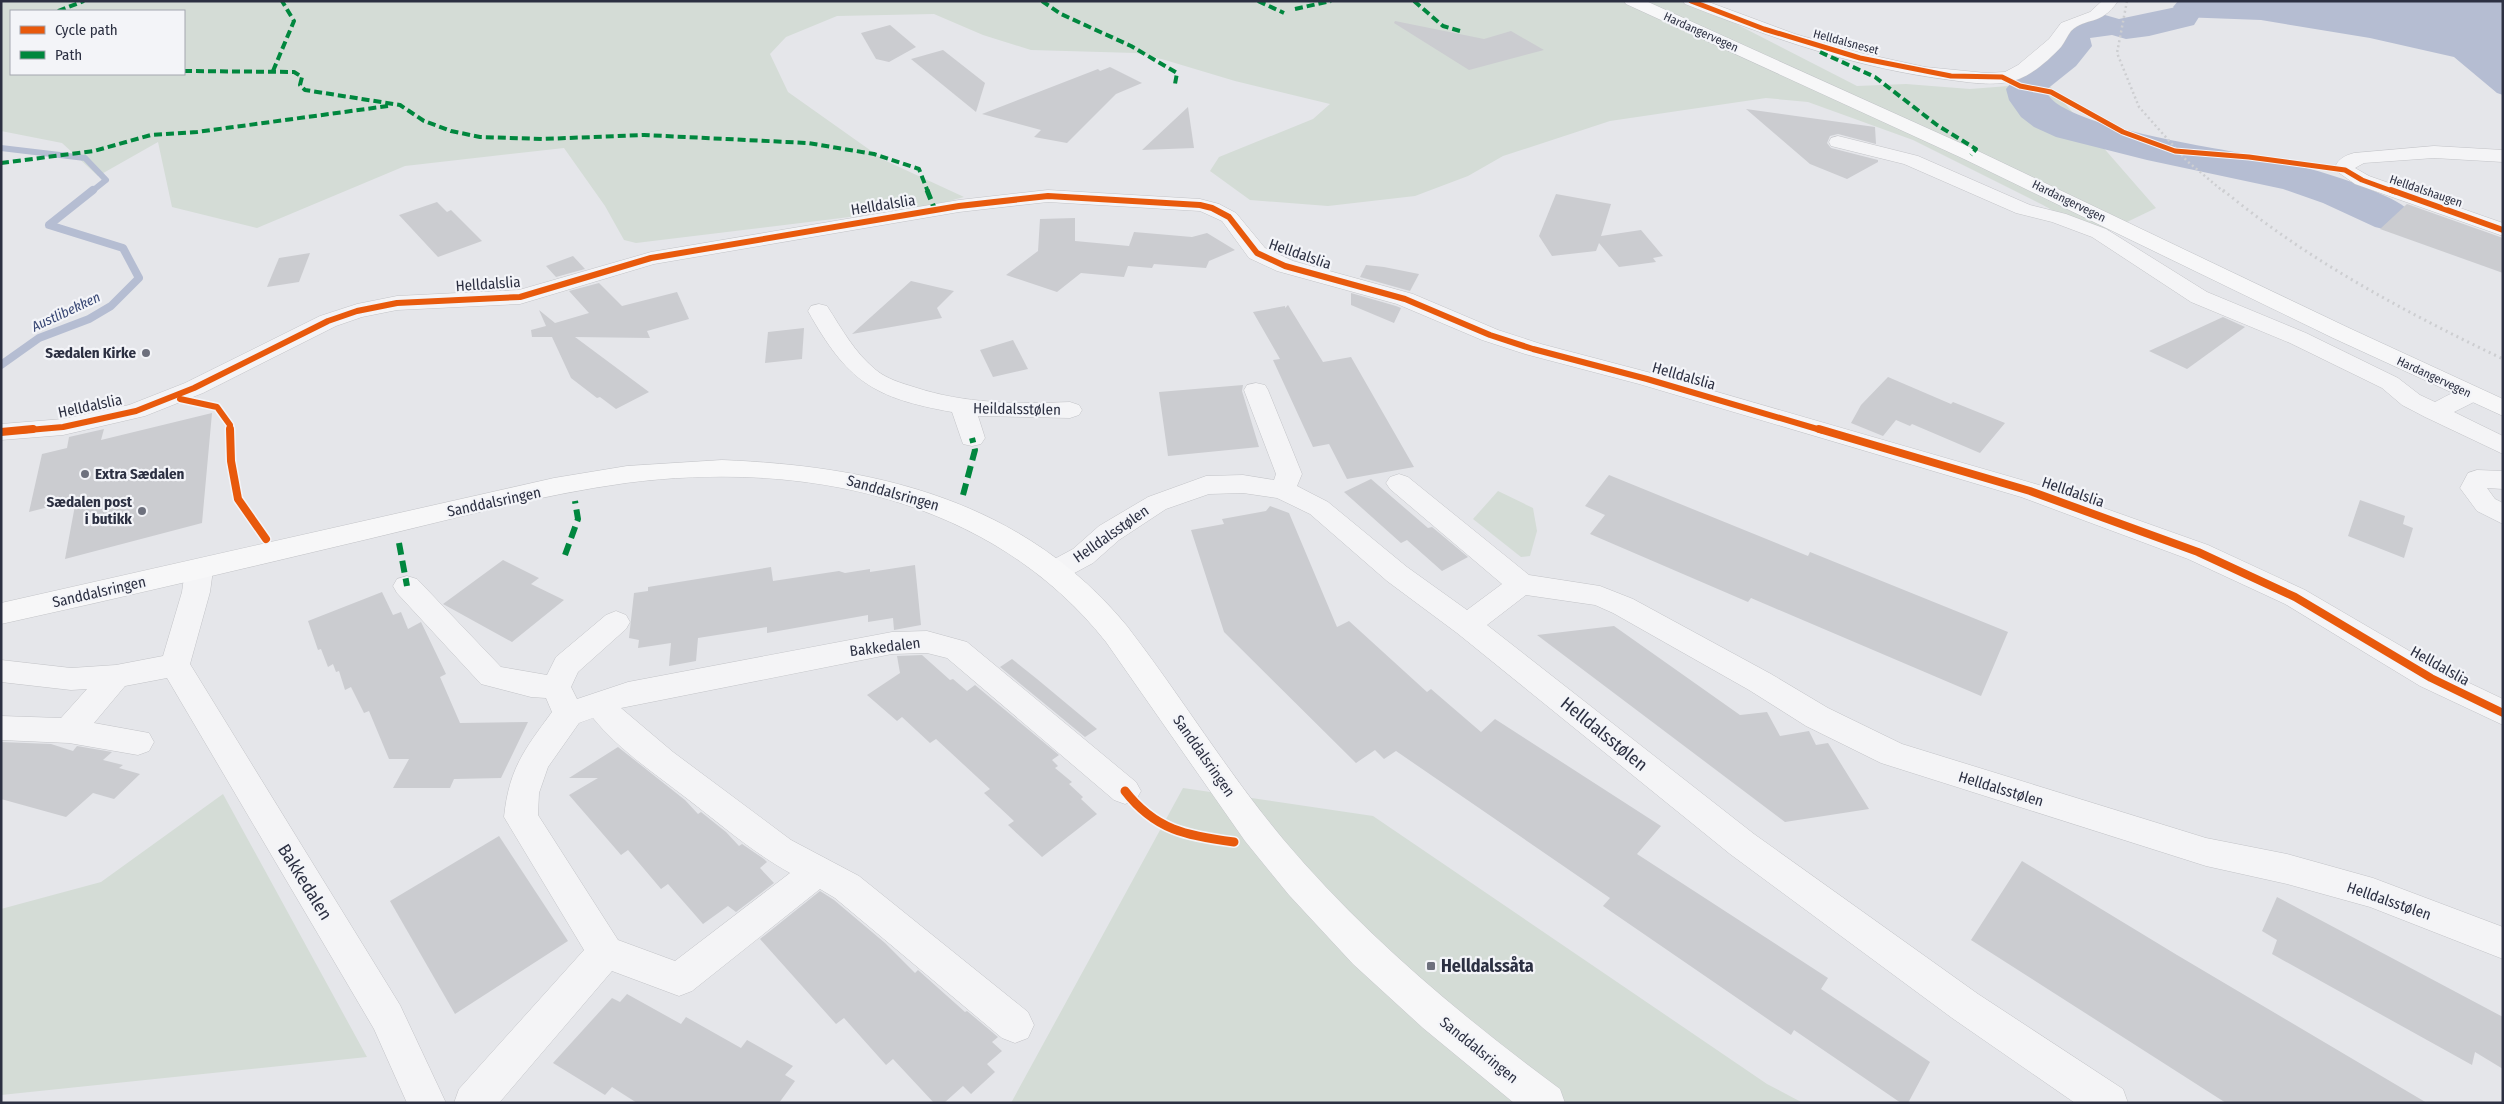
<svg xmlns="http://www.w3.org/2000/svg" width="2504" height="1104" font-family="'Fira Sans Condensed',sans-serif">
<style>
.green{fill:#d4dcd6;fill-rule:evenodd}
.water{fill:#b5bdd2}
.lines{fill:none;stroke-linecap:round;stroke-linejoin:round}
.stream-far1{stroke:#b5bdd2;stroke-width:6}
.stream{stroke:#b5bdd2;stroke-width:8}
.river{fill:#b5bdd2;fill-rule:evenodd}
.building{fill:#cbccd0}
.minor-casing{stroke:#c3c4c8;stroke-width:1}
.secondary-casing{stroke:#c3c4c8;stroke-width:1}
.primary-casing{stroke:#c1c3c7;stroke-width:1}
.minor{fill:#f4f4f6;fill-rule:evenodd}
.secondary{fill:#f7f7f8;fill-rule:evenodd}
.primary{fill:#f7f7f8;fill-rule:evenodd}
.rail-far1{stroke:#cdced1;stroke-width:2.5;stroke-dasharray:2 3;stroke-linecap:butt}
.rail{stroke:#cdced1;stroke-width:3;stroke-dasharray:2 4;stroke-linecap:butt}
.quiet-far2{stroke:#00873e;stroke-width:4;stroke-dasharray:8 4;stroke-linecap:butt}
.quiet-far1{stroke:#00873e;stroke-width:5;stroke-dasharray:10 5;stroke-linecap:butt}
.quiet{stroke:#00873e;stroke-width:6;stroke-dasharray:12 6;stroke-linecap:butt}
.cycleway-far3-casing{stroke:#f3f4f8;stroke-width:7}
.cycleway-far2-casing{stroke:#f3f4f8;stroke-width:9}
.cycleway-far1-casing{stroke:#f3f4f8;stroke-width:11}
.cycleway-casing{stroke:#f3f4f8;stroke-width:12}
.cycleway-far3{stroke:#e8590c;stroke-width:5}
.cycleway-far2{stroke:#e8590c;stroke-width:6}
.cycleway-far1{stroke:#e8590c;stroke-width:8}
.cycleway{stroke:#e8590c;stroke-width:9}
.poi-dot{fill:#6d707d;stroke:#f3f4f8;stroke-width:2}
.labels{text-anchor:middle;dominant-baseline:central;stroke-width:4.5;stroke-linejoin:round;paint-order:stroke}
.far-street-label{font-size:12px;fill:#2c3042;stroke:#f3f4f8}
.far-water-label{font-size:14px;font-style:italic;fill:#384774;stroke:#f3f4f8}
.street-label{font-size:15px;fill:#2c3042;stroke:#f3f4f8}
.poi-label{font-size:15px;font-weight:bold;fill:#2c3042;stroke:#f3f4f8;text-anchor:end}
.near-street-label{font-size:18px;fill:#2c3042;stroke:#f3f4f8}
.near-poi-label{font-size:18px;font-weight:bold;fill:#2c3042;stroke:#f3f4f8;text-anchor:start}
</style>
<rect width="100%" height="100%" fill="#e5e6ea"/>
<!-- green -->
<g class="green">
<path d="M1 1H1698L1703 7 1857 86 1906 84 1970 89 2047 83 2156 208 2098 236 2043 205 1913 140 1808 102 1766 98 1610 121 1503 156 1468 176 1415 196 1328 206 1250 200 1210 171 1219 157 1313 119 1330 104 1235 81 1165 60 1136 53 1031 50 983 35 934 14 837 16 786 37 770 54 788 92 884 160 964 197 923 208 636 243 624 240 605 206 564 148 405 166 257 228 172 207 158 142 98 176 62 143 1 131ZM11 11H184V74H11Z"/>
<polygon points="1498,491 1533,508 1537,531 1530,556 1521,557 1473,519"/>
<polygon points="1183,788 1373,816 1767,1084 1803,1103 1011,1103"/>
<polygon points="223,794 367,1057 1,1095 1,909 101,882"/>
</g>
<!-- water -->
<polygon class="water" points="2178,1 2503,1 2503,95 2497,93 2454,57 2370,38 2261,20 2181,17 2173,7"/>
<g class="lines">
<!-- stream-far1 -->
<polyline class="stream-far1" points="1,148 85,158 106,180 91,192"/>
<!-- stream -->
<polyline class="stream" points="1,365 39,338 89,319 111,306 139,278 123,248 49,225 93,190"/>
<!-- river -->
<path class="river" d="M2181 6 2194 9 2199 17 2194 25 2149 36 2126 39 2112 35 2090 38 2092 46 2076 66 2046 90C2054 126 2225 149 2262 157 2300 166 2338 175 2374 191 2389 198 2405 203 2414 217L2407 227 2391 231 2375 227 2323 203 2283 189 2147 160 2056 137 2034 127 2021 117 2009 100 2006 89 2022 69 2054 45 2052 37 2060 24 2086 15H2105L2119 19Z"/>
</g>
<!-- building -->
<g class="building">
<polygon points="1395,21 1484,39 1511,31 1544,50 1469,70 1394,23"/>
<polygon points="890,25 916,47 889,62 876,59 861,33"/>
<polygon points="943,50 985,83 976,112 911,59"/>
<polygon points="1110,67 1142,83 1116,94 1067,143 1034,137 1041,130 982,114 1098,69 1100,71"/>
<polygon points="1188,107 1194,148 1142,150"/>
<polygon points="1746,109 1875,127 1876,144 1838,134 1830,136 1827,143 1831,148 1878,160 1878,162 1847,179 1810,164"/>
<polygon points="1556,194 1611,204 1601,236 1641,230 1663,256 1653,258 1656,262 1619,267 1599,243 1596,251 1552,256 1539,236"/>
<polygon points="437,202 447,212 451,210 482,241 438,257 399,215"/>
<polygon points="2407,204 2503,238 2503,273 2380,229"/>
<polygon points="1075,218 1075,241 1129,246 1134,232 1192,237 1207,233 1235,250 1209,261 1206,268 1154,264 1152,268 1128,266 1124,277 1081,273 1057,292 1006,275 1038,251 1040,219"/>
<polygon points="310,253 299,282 267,287 279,258"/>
<polygon points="573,256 585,269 556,277 546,266"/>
<polygon points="1366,265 1384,267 1419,274 1410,291 1360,277"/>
<polygon points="911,281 954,291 937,308 942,318 852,334"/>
<polygon points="599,283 622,306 677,292 689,319 647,331 650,338 575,337 649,392 616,409 600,397 597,398 571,378 552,337 532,337 531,330 546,326 539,310 555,323 589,313 569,291"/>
<polygon points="1351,293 1396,306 1401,308 1394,323 1351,305"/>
<polygon points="1288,305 1323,362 1351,357 1414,467 1347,479 1329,444 1313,447 1273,360 1280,359 1253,312 1285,306 1285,308"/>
<polygon points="2223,317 2245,327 2187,369 2149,351"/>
<polygon points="804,328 802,359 765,363 768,332"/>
<polygon points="1013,340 1028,369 993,377 980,350"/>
<polygon points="1888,377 1951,404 1953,402 2005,423 1980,453 1912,424 1910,426 1896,420 1883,436 1851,423 1861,405"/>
<polygon points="1243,385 1242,391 1259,447 1168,456 1159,392"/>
<polygon points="212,413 202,523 65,559 76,500 29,512 42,454 67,448 69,437 104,429 101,440"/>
<polygon points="1609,475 1808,556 1810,552 2008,632 1981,696 1772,607 1751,598 1748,602 1590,534 1605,515 1585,506"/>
<polygon points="1371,479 1428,528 1432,527 1468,557 1442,571 1407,540 1401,543 1344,492"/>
<polygon points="2360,500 2405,516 2403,524 2413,528 2404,558 2348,536"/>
<polygon points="1270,506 1289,513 1337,627 1349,621 1427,692 1431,689 1481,732 1495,719 1661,826 1637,854 1828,978 1821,989 1930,1062 1908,1103 1901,1103 1794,1030 1791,1035 1603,906 1610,898 1396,751 1384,759 1375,750 1356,763 1224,632 1191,530 1224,524 1222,519 1266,511"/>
<polygon points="503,560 539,578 531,584 564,600 512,642 443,604"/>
<polygon points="915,565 921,625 894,630 893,618 868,622 868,615 767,633 767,627 698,638 696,661 669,666 671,643 638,648 639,640 629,638 634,593 648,591 648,587 771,567 773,581 839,571 845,573 870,569 870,572"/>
<polygon points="382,592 393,615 401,612 408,629 421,622 446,674 440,677 460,723 528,722 501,778 454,779 450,788 393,788 409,759 389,759 369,711 364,713 351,687 345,690 339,671 336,672 333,664 328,667 321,649 318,650 308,621"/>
<polygon points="1614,626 1740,715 1767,712 1780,736 1809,731 1816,745 1828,743 1869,809 1785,822 1537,635"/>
<polygon points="922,655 950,680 953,679 967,691 975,685 1059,755 1052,760 1058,766 1055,768 1072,782 1069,784 1083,797 1081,799 1097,814 1042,857 1008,825 1014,821 984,793 990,789 936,739 930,743 902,717 897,721 867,695 900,673 897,656"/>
<polygon points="1012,659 1037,679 1097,729 1085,737 1000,667"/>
<polygon points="1,742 51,744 73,751 77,746 112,752 103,760 123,765 119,768 140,774 114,799 93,793 66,817 1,799"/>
<polygon points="618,747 685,800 698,814 701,812 726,832 739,846 742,844 764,859 767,862 760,868 774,883 736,912 728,906 703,924 668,884 661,889 628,850 621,855 569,795 598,778 569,778"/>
<polygon points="499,836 568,941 455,1014 390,901"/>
<polygon points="2022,861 2177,955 2427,1103 2226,1103 1971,940"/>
<polygon points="820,891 834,900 885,943 915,973 918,970 965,1012 967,1011 998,1037 992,1042 1002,1051 987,1064 995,1072 971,1094 963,1086 944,1103 934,1103 893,1059 886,1065 844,1018 836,1024 760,939"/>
<polygon points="2277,897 2503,1017 2503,1069 2475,1052 2472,1065 2272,954 2277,940 2262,931"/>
<polygon points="627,994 681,1024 686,1017 741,1048 747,1040 793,1066 785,1075 795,1081 779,1103 637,1103 612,1087 605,1095 553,1063 612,998 620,1002"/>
</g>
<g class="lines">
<defs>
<g id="minor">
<path d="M1683 1H1706L1795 34 1861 53 1925 67 1986 73 2005 72 2018 65 2049 39 2061 23 2090 12 2102 1H2118C2100 27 2087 16 2071 31 2067 36 2065 42 2061 47 2050 59 2034 73 2019 79 1997 87 1974 83 1951 80 1859 69 1772 38 1685 4Z"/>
<path d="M1838 136 1918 156 2030 205 2066 214 2106 229 2207 292 2306 333 2398 378 2420 395 2435 402C2449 395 2463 385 2480 389L2483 394 2480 399 2454 412 2503 436V454L2425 417 2402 405 2382 388 2290 343 2191 302 2092 237 2052 222 2016 213 1904 164 1831 146 1829 142 1831 138Z"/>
<path d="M2434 146 2503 150V162L2434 158 2364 163 2355 168 2369 176 2503 223V236L2355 184 2335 170C2335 160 2346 155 2354 153Z"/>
<polygon points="1048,190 1200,199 1219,204 1236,213 1265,248 1293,261 1413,294 1498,330 1541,344 1655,374 2039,485 2208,545 2305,590 2442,670 2503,699 2503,725 2420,686 2285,604 2188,559 2021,497 1639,384 1525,354 1482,340 1397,304 1277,271 1249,258 1222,221 1200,211 1048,202 959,212 654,264 520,304 397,310 362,317 336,326 203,393 145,416 63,435 1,440 1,424 63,419 129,405 185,383 320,316 357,304 397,296 519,290 651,252 959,200"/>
<path d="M819 304 827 306C842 329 854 352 876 370 887 379 901 383 914 387 965 404 1017 404 1070 402L1079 405 1082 410 1079 415 1070 418 978 416 985 438 981 444 972 446 963 444 952 412C873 398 847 381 808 311L811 306Z"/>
<polygon points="1256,383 1265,385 1268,390 1302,474 1297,486 1328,502 1407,567 1467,610 1502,584 1390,489 1386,483 1390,477 1399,474 1408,477 1529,575 1600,586 1633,599 1771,674 1828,708 1902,744 2206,838 2287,854 2373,878 2503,927 2503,959 2370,907 2287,884 2206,866 1881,763 1806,726 1749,690 1613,613 1595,605 1526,595 1487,625 1754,834 1978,994 2123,1089 2128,1103 2075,1103 1952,1018 1730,854 1457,633 1387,581 1310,514 1277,498 1243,493 1209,494 1166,509 1119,540 1093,563 1067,577 1057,580 1047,577 1043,570 1047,563 1073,549 1099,526 1148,497 1206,476 1243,475 1274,480 1276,474 1244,390 1247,385"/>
<polygon points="2477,470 2503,471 2503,489 2487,488 2495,499 2503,503 2503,524 2477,511 2460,488 2468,473"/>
<polygon points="199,560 209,563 213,570 210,592 190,664 400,1005 446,1103 407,1103 374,1029 167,678 125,686 94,723 149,733 154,742 149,751 138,755 69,743 1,740 1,716 61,718 87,689 71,690 1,682 1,660 71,668 116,665 163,656 182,592 185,570 189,563"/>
<path d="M407 576 417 579 501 667 547 675 556 657 606 615 616 611 626 615 630 622 626 629 578 672 571 687 577 699 628 682 892 632 927 631 967 642 1136 782 1141 791 1136 800 1125 804 1114 800 947 658 927 653 892 654 621 708 673 752 791 840 859 876 1028 1012 1034 1025 1028 1038 1015 1043 1002 1038 835 898 820 889 692 991 679 996 612 971 499 1103H454L459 1089 584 950 504 817C509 769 524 750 552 712L546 698 531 697 481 684 397 593 393 586 397 579ZM593 718C618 749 654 773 685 797 719 823 752 852 790 873L675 961 618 940 538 815 539 793 548 767 579 723Z"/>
</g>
<path id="secondary" d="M722 460C877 466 1024 501 1127 626 1181 696 1227 772 1283 839 1364 935 1460 1015 1560 1089L1565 1103H1514L1423 1028 1353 964 1289 895 1245 841 1106 642C991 497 802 460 626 483 539 495 453 519 368 539 246 568 124 597 1 624V603L554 478 627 466Z"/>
<polygon id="primary" points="1624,1 1646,1 1978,151 2349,328 2503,399 2503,416 2333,338 1964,159 1626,4"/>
</defs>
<!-- minor casing -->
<use href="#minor" class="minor-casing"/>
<!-- secondary casing -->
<use href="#secondary" class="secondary-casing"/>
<!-- primary casing -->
<use href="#primary" class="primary-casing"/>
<!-- minor -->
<use href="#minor" class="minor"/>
<!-- secondary -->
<use href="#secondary" class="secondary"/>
<!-- primary -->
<use href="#primary" class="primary"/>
<!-- rail-far1 -->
<polyline class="rail-far1" points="2127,1 2117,53 2139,107 2187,161 2224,192"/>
<!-- rail -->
<path class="rail" d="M2223 190C2307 260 2405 312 2503 359"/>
<!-- quiet-far2 -->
<g class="quiet-far2">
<polyline points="1042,1 1061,14 1131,46 1177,73 1175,84"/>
<polyline points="1258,1 1284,13"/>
<polyline points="1414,1 1443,26 1460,31"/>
<polyline points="1295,9 1331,1"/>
<polyline points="58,11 84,1"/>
<polyline points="1820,52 1875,77 1937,125 1976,149 1971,155"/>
<polyline points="184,71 294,72 302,77 300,85 305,90 400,105 424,121 451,131 480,137 542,139 644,135 808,143 874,154 919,169 928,192"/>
<polyline points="273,71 294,21 282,1"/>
<polyline points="1,163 94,151 151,135 197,132 388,106"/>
</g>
<!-- quiet-far1 -->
<polyline class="quiet-far1" points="927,190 935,210"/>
<!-- quiet -->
<g class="quiet">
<polyline points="963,495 975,450 972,438"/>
<polyline points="399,543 407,586"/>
<polyline points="565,555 578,519 575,501"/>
</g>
<defs>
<polyline id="cycleway-far3" points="1691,1 1764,29 1860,58 1951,76 2002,77 2020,86 2051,92 2123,132 2175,151 2249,157 2345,170 2362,180 2395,192"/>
<g id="cycleway-far2">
<polyline points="2391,190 2503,230"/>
<polyline points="180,399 217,407 230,425 230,431"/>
<polyline points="17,431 63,427 136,411 194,388 328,321 357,311 397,303 520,297 651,258 959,206 1048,196 1200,205 1212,208 1229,217 1257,253 1285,266 1405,299 1490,335 1533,349 1647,379 1824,431"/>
</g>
<g id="cycleway-far1">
<polyline points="230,429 231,461 238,499 266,539"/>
<polyline points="1819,429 2030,491 2198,552 2295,597 2431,678 2503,713"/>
<polyline points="1,432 33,429"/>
</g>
<path id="cycleway" d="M1125 791C1155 830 1187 836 1234 842"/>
</defs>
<!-- cycleway-far3 casing -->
<use href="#cycleway-far3" class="cycleway-far3-casing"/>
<!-- cycleway-far2 casing -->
<use href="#cycleway-far2" class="cycleway-far2-casing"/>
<!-- cycleway-far1 casing -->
<use href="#cycleway-far1" class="cycleway-far1-casing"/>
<!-- cycleway casing -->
<use href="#cycleway" class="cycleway-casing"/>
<!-- cycleway-far3 -->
<use href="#cycleway-far3" class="cycleway-far3"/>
<!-- cycleway-far2 -->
<use href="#cycleway-far2" class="cycleway-far2"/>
<!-- cycleway-far1 -->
<use href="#cycleway-far1" class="cycleway-far1"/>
<!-- cycleway -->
<use href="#cycleway" class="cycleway"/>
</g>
<!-- markers -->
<g class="poi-dot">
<circle cx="146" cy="353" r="5"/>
<circle cx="85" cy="474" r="5"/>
<circle cx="142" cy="511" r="5"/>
<rect x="1426" y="961" width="10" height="10" rx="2.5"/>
</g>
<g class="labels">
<!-- far-street labels -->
<g class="far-street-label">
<text transform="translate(1701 32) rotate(24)">Hardangervegen</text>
<text transform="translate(1846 42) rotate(15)">Helldalsneset</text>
<text transform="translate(2426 191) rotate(19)">Helldalshaugen</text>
<text transform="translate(2069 201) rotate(26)">Hardangervegen</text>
<text transform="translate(2434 377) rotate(25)">Hardangervegen</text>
</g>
<!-- far-water labels -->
<g class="far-water-label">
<text transform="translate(66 312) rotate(-25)">Austlibekken</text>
</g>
<!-- street labels -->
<g class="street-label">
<text transform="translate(883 205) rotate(-9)">Helldalslia</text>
<text transform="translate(1300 254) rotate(19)">Helldalslia</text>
<text transform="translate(488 284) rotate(-4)">Helldalslia</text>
<text transform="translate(1684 376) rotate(16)">Helldalslia</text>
<text transform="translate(90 406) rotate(-12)">Helldalslia</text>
<text transform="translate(1017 409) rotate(1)">Heildalsstølen</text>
<text transform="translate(2073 492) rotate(19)">Helldalslia</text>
<text transform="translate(893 493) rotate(16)">Sanddalsringen</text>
<text transform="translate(494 502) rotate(-12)">Sanddalsringen</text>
<text transform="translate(1111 534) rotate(-35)">Helldalsstølen</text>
<text transform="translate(99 592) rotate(-13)">Sanddalsringen</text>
<text transform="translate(885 647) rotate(-7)">Bakkedalen</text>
<text transform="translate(2440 666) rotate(29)">Helldalslia</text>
<text transform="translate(1204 756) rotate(55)">Sanddalsringen</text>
<text transform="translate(2001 789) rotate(17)">Helldalsstølen</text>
<text transform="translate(2389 901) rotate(19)">Helldalsstølen</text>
<text transform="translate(1479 1050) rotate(39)">Sanddalsringen</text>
</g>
<!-- poi labels -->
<g class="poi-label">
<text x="136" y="353">Sædalen Kirke</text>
<text x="95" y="474" text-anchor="start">Extra Sædalen</text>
<text x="132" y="502">Sædalen post<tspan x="132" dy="17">i butikk</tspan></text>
</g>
<!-- near-street labels -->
<g class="near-street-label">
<text transform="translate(1604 734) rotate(39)">Helldalsstølen</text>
<text transform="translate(305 882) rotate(58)">Bakkedalen</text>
</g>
<!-- near-poi labels -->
<g class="near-poi-label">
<text x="1441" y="966">Helldalssåta</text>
</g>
</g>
<!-- border -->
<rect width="2504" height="1104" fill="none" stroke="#2c3042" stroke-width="5"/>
<!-- legend -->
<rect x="10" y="10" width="175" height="65" fill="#f3f4f8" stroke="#a3a6af"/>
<rect x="20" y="26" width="25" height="8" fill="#e8590c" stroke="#a3a6af"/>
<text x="55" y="35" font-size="15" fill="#2c3042">Cycle path</text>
<rect x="20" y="51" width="25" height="8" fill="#00873e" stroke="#a3a6af"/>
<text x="55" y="60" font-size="15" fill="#2c3042">Path</text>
</svg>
